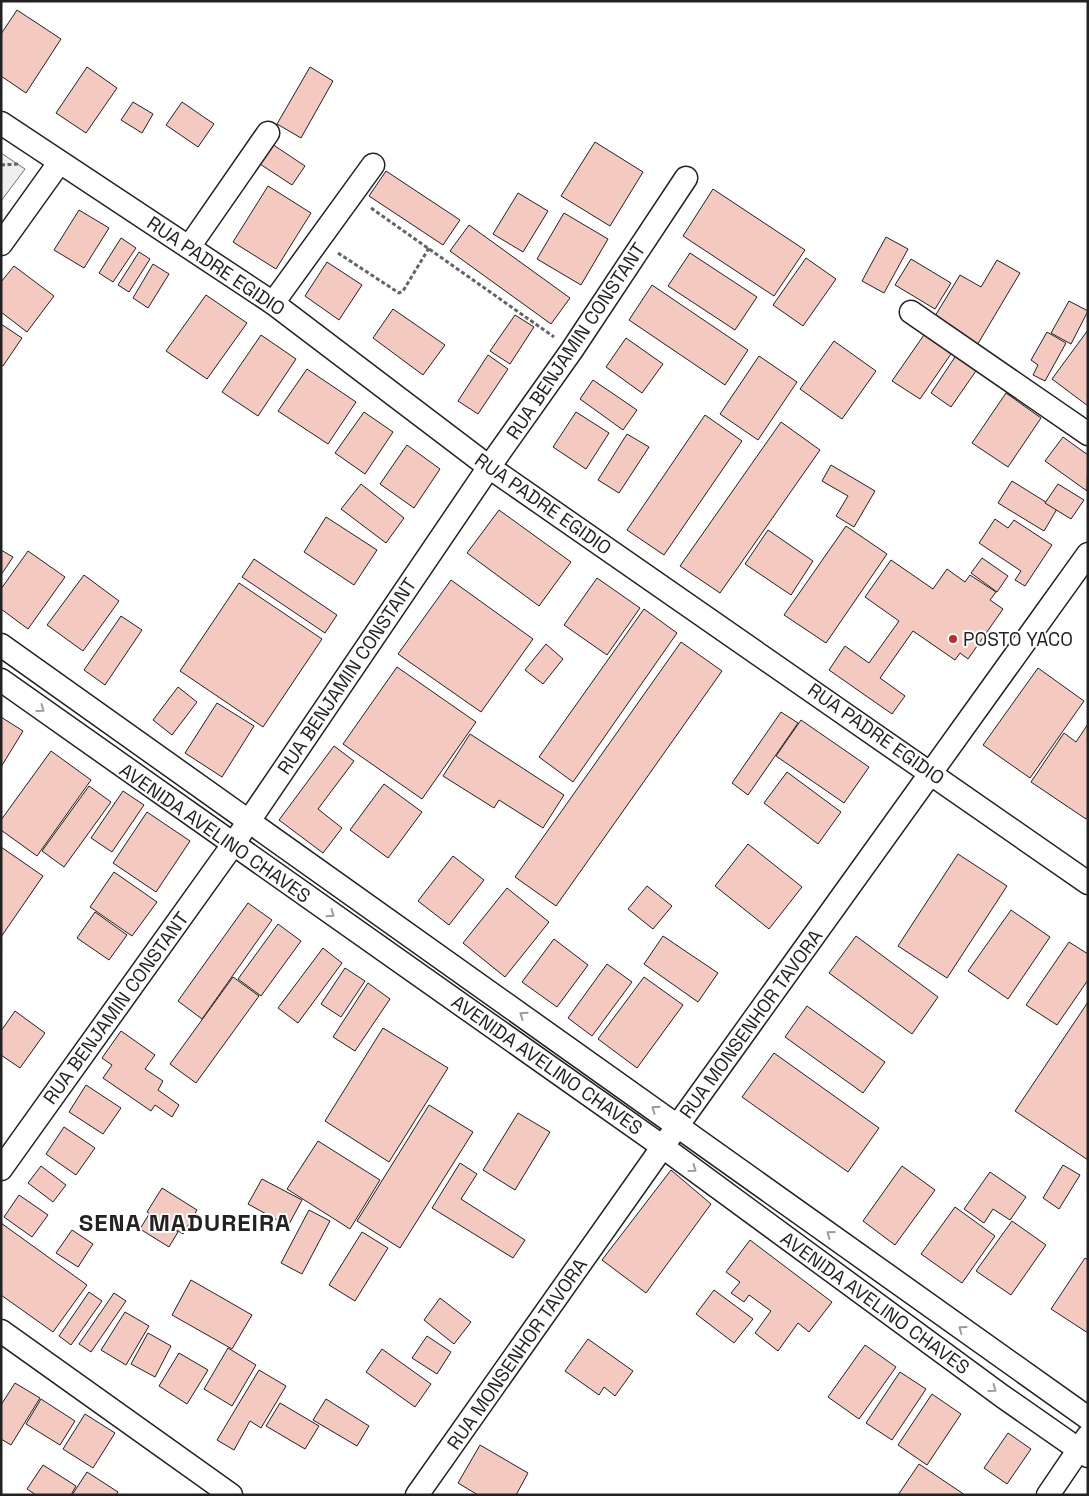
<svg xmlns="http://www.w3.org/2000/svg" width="1089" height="1496" font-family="'Space Grotesk',sans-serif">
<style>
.green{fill:#eee;stroke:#6f6f6f}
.building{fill:#f3c9c0;stroke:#222}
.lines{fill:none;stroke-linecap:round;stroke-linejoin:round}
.street-casing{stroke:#222;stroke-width:25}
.path{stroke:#646464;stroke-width:3;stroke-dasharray:4 2.5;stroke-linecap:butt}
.street{stroke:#fff;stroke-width:22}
.oneway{stroke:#9c9c9c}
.poi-dot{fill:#c62828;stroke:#fff;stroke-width:2}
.labels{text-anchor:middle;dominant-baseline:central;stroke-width:4;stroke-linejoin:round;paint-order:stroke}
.street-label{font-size:19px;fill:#222;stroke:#fff}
.poi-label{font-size:19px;fill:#222;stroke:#fff;text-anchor:start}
.district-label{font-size:24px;font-weight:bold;letter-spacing:1px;fill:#222;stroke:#fff}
</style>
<rect width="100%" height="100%" fill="#fff"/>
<!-- green -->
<polygon class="green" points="1,153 25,169 1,201"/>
<!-- building -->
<g class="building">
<polygon points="17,10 61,39 26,93 1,76 1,34"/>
<polygon points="87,67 117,88 86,133 56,113"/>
<polygon points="310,67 333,81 301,138 277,124"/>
<polygon points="133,102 153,114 142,133 121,120"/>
<polygon points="182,102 214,124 198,147 166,125"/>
<polygon points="595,142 643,172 610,226 561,196"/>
<polygon points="272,144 305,166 292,185 260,164"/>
<polygon points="386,171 460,220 443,245 369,196"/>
<polygon points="268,186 311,213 276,269 233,242"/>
<polygon points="713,189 805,250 774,296 683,236"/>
<polygon points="518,193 548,211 523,252 493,234"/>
<polygon points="79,210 109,228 84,268 54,250"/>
<polygon points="564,213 608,239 581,285 537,259"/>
<polygon points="469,225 570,298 551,324 450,251"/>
<polygon points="886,237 908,249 884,293 862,281"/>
<polygon points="121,238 136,248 113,282 99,273"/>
<polygon points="139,252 150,259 129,292 118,285"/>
<polygon points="690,253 757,297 735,330 668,286"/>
<polygon points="806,258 836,279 803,326 773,305"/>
<polygon points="911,259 951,283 935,309 895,285"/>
<polygon points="997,260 1020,273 976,347 932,321 960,275 981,287"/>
<polygon points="327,262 362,285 339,320 305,296"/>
<polygon points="153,264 169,274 148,308 133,298"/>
<polygon points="14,266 54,296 27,332 1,312 1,282"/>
<polygon points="652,285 748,350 725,385 629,320"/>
<polygon points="206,295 247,323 207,379 166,351"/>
<polygon points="1069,301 1088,311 1071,344 1051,333"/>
<polygon points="393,309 445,345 423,375 373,338"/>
<polygon points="515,315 534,327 510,364 490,351"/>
<polygon points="1,324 22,338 3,366 1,365"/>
<polygon points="1088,330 1088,406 1052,379"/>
<polygon points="926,332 953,351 920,399 892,381"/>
<polygon points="1047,332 1066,343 1045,381 1033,375 1038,365 1031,360"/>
<polygon points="261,335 296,359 258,416 222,392"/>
<polygon points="626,338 663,364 642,393 606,367"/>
<polygon points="834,341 876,371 842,419 800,389"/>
<polygon points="957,354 978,368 951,407 931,393"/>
<polygon points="488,355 508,369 478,414 458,401"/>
<polygon points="759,356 797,382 758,440 720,414"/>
<polygon points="307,369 356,402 328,444 278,411"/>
<polygon points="593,380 637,410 623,430 580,399"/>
<polygon points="1006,393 1041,418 1008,467 972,443"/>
<polygon points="364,412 393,432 365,474 335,453"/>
<polygon points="576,412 609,433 586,469 553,447"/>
<polygon points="705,415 742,441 664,555 627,530"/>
<polygon points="781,422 820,450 720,593 680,566"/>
<polygon points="627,434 649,447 619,493 598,480"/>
<polygon points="1063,437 1088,455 1087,491 1045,461"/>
<polygon points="407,445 440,469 414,508 380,484"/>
<polygon points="831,465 875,491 854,527 836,516 848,496 822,481"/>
<polygon points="1012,481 1057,509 1044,531 998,503"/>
<polygon points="361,484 404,518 386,543 341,509"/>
<polygon points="1058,484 1084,500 1071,519 1045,503"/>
<polygon points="499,510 571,562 539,606 467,553"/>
<polygon points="326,517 377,550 354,585 304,552"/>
<polygon points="995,519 1008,528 1014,520 1052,545 1025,586 1015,580 1021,571 979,543"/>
<polygon points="846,526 887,554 826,643 784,615"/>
<polygon points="768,530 813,561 791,595 745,564"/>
<polygon points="1,550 13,557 1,575"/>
<polygon points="28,551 65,577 28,629 1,609 1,589"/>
<polygon points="982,558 1008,576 997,592 971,573"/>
<polygon points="254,559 337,615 325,633 242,577"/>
<polygon points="891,560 933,589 947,569 965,582 970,575 996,592 990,600 1003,609 968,659 960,653 955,660 913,631 880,678 905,696 892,714 829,670 845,646 869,663 899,621 865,597"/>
<polygon points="84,575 119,601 83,651 47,625"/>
<polygon points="597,578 640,608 607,655 564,625"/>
<polygon points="451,580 533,639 481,712 398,654"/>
<polygon points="239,583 322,639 263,727 180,671"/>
<polygon points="644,609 677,633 573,782 539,757"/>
<polygon points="121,616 142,630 105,685 84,670"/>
<polygon points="681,642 722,671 556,906 515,877"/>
<polygon points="546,644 563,659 543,684 525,670"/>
<polygon points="397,667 476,722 422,799 343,744"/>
<polygon points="1038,668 1084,701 1030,778 983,745"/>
<polygon points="178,687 197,702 172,735 153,720"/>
<polygon points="217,703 254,726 222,777 185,753"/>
<polygon points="781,712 798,723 748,795 732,783"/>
<polygon points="1,717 23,731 1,767"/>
<polygon points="801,720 869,767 844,803 776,756"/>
<polygon points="1088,724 1088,816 1086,819 1031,782 1064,733 1076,742"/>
<polygon points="470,734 564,795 543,828 499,800 494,808 443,776"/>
<polygon points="334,746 354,761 318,809 342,828 323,853 279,820"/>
<polygon points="51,751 91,780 37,856 1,830 1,820"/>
<polygon points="787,772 841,812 818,844 764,803"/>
<polygon points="384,784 422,812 388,858 350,830"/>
<polygon points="89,786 111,802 64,867 42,851"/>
<polygon points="123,791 144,805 112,852 91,838"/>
<polygon points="147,812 190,841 156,892 113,863"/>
<polygon points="748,844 802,887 769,929 715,886"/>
<polygon points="1,847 43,876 1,937"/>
<polygon points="958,854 1007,886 947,978 898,946"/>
<polygon points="453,856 484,880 449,925 418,901"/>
<polygon points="114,872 157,902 132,936 90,907"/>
<polygon points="647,886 672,906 653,929 628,909"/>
<polygon points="507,888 549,922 505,977 463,943"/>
<polygon points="248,903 272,920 202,1019 178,1001"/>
<polygon points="1011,910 1050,937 1008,999 968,971"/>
<polygon points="95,912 127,935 109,960 77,938"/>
<polygon points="278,924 301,941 261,996 238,979"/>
<polygon points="663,936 718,973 698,1002 644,964"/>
<polygon points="856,936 938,997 912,1034 829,973"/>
<polygon points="554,939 588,965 557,1007 522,982"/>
<polygon points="1069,942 1088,954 1088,980 1057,1025 1026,1005"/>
<polygon points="323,948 342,963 298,1023 278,1008"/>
<polygon points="607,964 632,982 592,1036 568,1018"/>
<polygon points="345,968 365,981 341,1017 321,1004"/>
<polygon points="233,977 259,996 196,1083 170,1064"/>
<polygon points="644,977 683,1005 637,1068 598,1039"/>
<polygon points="368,983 390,999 355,1051 333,1037"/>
<polygon points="1088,1002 1088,1160 1015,1111"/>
<polygon points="807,1006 885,1062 863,1093 785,1037"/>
<polygon points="15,1011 45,1033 20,1068 1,1055 1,1031"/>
<polygon points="383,1028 448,1068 389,1162 325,1121"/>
<polygon points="121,1031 155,1055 145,1069 163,1081 158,1090 179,1105 172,1117 155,1105 151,1111 103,1078 112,1065 102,1058"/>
<polygon points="774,1053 879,1128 848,1172 742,1097"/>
<polygon points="86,1085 121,1108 103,1134 69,1112"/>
<polygon points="429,1105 473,1132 400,1248 357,1221"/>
<polygon points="518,1113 550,1132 515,1190 483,1170"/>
<polygon points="64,1127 95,1148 76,1175 46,1154"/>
<polygon points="318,1141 380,1180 350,1229 287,1189"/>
<polygon points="460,1163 477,1174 461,1199 525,1240 513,1258 432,1208"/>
<polygon points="1063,1165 1080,1175 1059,1209 1043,1198"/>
<polygon points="41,1166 66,1185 53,1202 28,1183"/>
<polygon points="902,1166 935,1190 895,1245 863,1221"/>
<polygon points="671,1170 711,1204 646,1293 602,1260"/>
<polygon points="990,1172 1026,1197 1010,1220 993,1209 984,1223 964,1209"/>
<polygon points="262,1179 302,1200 288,1226 248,1204"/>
<polygon points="162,1188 197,1210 183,1234 147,1212"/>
<polygon points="19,1195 48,1215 32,1237 4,1217"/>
<polygon points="955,1207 995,1236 962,1283 921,1254"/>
<polygon points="309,1210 330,1221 302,1274 281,1263"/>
<polygon points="149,1214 178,1232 169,1247 140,1229"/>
<polygon points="1012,1221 1046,1245 1011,1295 976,1271"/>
<polygon points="1,1223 87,1285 53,1332 1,1295"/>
<polygon points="72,1230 93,1244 78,1267 56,1253"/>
<polygon points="362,1232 388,1248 355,1301 329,1285"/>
<polygon points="750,1240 832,1302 809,1332 798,1323 778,1351 755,1333 771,1311 749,1295 744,1302 731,1293 740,1282 726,1272"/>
<polygon points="1085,1258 1088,1260 1088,1333 1051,1309"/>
<polygon points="191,1280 252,1315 232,1349 172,1315"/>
<polygon points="714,1290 753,1319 734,1343 696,1314"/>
<polygon points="89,1292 102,1301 71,1345 59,1336"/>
<polygon points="114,1293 126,1301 91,1352 79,1344"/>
<polygon points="440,1298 471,1322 454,1344 424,1320"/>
<polygon points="125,1312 149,1326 126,1365 101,1350"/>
<polygon points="148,1333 171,1346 155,1377 131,1364"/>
<polygon points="427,1336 451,1352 437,1374 412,1358"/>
<polygon points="588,1339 633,1371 615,1396 604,1387 599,1395 565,1371"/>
<polygon points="865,1345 896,1367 859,1419 828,1397"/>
<polygon points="228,1348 256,1365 232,1406 204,1389"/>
<polygon points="382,1349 431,1384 415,1407 366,1372"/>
<polygon points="179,1353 208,1370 187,1404 159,1386"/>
<polygon points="259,1370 286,1386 261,1428 250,1421 234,1450 217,1440"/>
<polygon points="900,1372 926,1389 892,1440 866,1423"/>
<polygon points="15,1383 40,1398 11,1445 1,1439 1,1405"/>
<polygon points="932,1394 961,1414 927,1465 898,1445"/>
<polygon points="41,1399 75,1421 60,1445 26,1424"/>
<polygon points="326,1399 369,1426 357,1446 313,1420"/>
<polygon points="280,1403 319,1426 305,1449 266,1426"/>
<polygon points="85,1414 115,1433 93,1468 63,1449"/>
<polygon points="1008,1433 1031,1449 1007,1484 984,1468"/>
<polygon points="480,1445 528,1473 516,1495 478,1495 458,1483"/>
<polygon points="919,1464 965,1495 898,1495"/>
<polygon points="43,1465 76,1486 71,1495 36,1495 27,1489"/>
<polygon points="87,1472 118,1492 116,1495 72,1495"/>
</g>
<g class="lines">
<defs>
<g id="street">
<polyline points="1,123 273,303 489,467 1088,883"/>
<polyline points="1,244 59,163"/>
<polyline points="189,247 268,133"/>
<polyline points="273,303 373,165"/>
<polyline points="911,312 1088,434"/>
<polyline points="1,645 1088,1418"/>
<polyline points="1,680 663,1147 1002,1396 1088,1456"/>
<polyline points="1,1169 232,846 489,467 572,350 686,178"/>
<polyline points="1,1331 231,1495"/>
<polyline points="417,1495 678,1125 1088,554"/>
<polyline points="1048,1495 1088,1436"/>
</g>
</defs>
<!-- street casing -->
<use href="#street" class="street-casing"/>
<!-- path -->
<g class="path">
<polyline points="1,165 18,164"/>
<polyline points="371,208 554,337"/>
<polyline points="338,253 399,293 403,291 429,248"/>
</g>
<!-- street -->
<use href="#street" class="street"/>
</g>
<!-- one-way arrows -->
<defs><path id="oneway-chevron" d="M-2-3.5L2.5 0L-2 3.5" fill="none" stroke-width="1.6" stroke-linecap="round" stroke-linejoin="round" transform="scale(1.25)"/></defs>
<g class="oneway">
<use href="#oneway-chevron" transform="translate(41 709) rotate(36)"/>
<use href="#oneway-chevron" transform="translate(331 914) rotate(35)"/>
<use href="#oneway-chevron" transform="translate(523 1015) rotate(-145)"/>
<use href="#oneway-chevron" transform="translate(655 1109) rotate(-145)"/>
<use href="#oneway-chevron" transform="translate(693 1169) rotate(36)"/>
<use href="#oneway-chevron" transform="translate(830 1234) rotate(-144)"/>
<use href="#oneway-chevron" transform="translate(962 1329) rotate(-144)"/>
<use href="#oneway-chevron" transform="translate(993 1389) rotate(36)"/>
</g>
<!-- markers -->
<circle class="poi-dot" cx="953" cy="639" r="5"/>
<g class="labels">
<!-- street labels -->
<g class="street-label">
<text transform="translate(216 266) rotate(34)">RUA PADRE EGIDIO</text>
<text transform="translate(576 341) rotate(-56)">RUA BENJAMIN CONSTANT</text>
<text transform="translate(543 504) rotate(35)">RUA PADRE EGIDIO</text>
<text transform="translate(347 676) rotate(-56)">RUA BENJAMIN CONSTANT</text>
<text transform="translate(876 734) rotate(35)">RUA PADRE EGIDIO</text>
<text transform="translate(215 833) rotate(35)">AVENIDA AVELINO CHAVES</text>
<text transform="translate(116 1008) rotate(-54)">RUA BENJAMIN CONSTANT</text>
<text transform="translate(751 1024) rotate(-54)">RUA MONSENHOR TAVORA</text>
<text transform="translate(547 1065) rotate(35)">AVENIDA AVELINO CHAVES</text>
<text transform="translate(875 1303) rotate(36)">AVENIDA AVELINO CHAVES</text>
<text transform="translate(517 1354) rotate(-55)">RUA MONSENHOR TAVORA</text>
</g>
<!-- poi labels -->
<g class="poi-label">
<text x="963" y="639">POSTO YACO</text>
</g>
<!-- district labels -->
<g class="district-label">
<text x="185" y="1222">SENA MADUREIRA</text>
</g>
</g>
<!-- border -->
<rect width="1089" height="1496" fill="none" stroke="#222222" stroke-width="5"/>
</svg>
